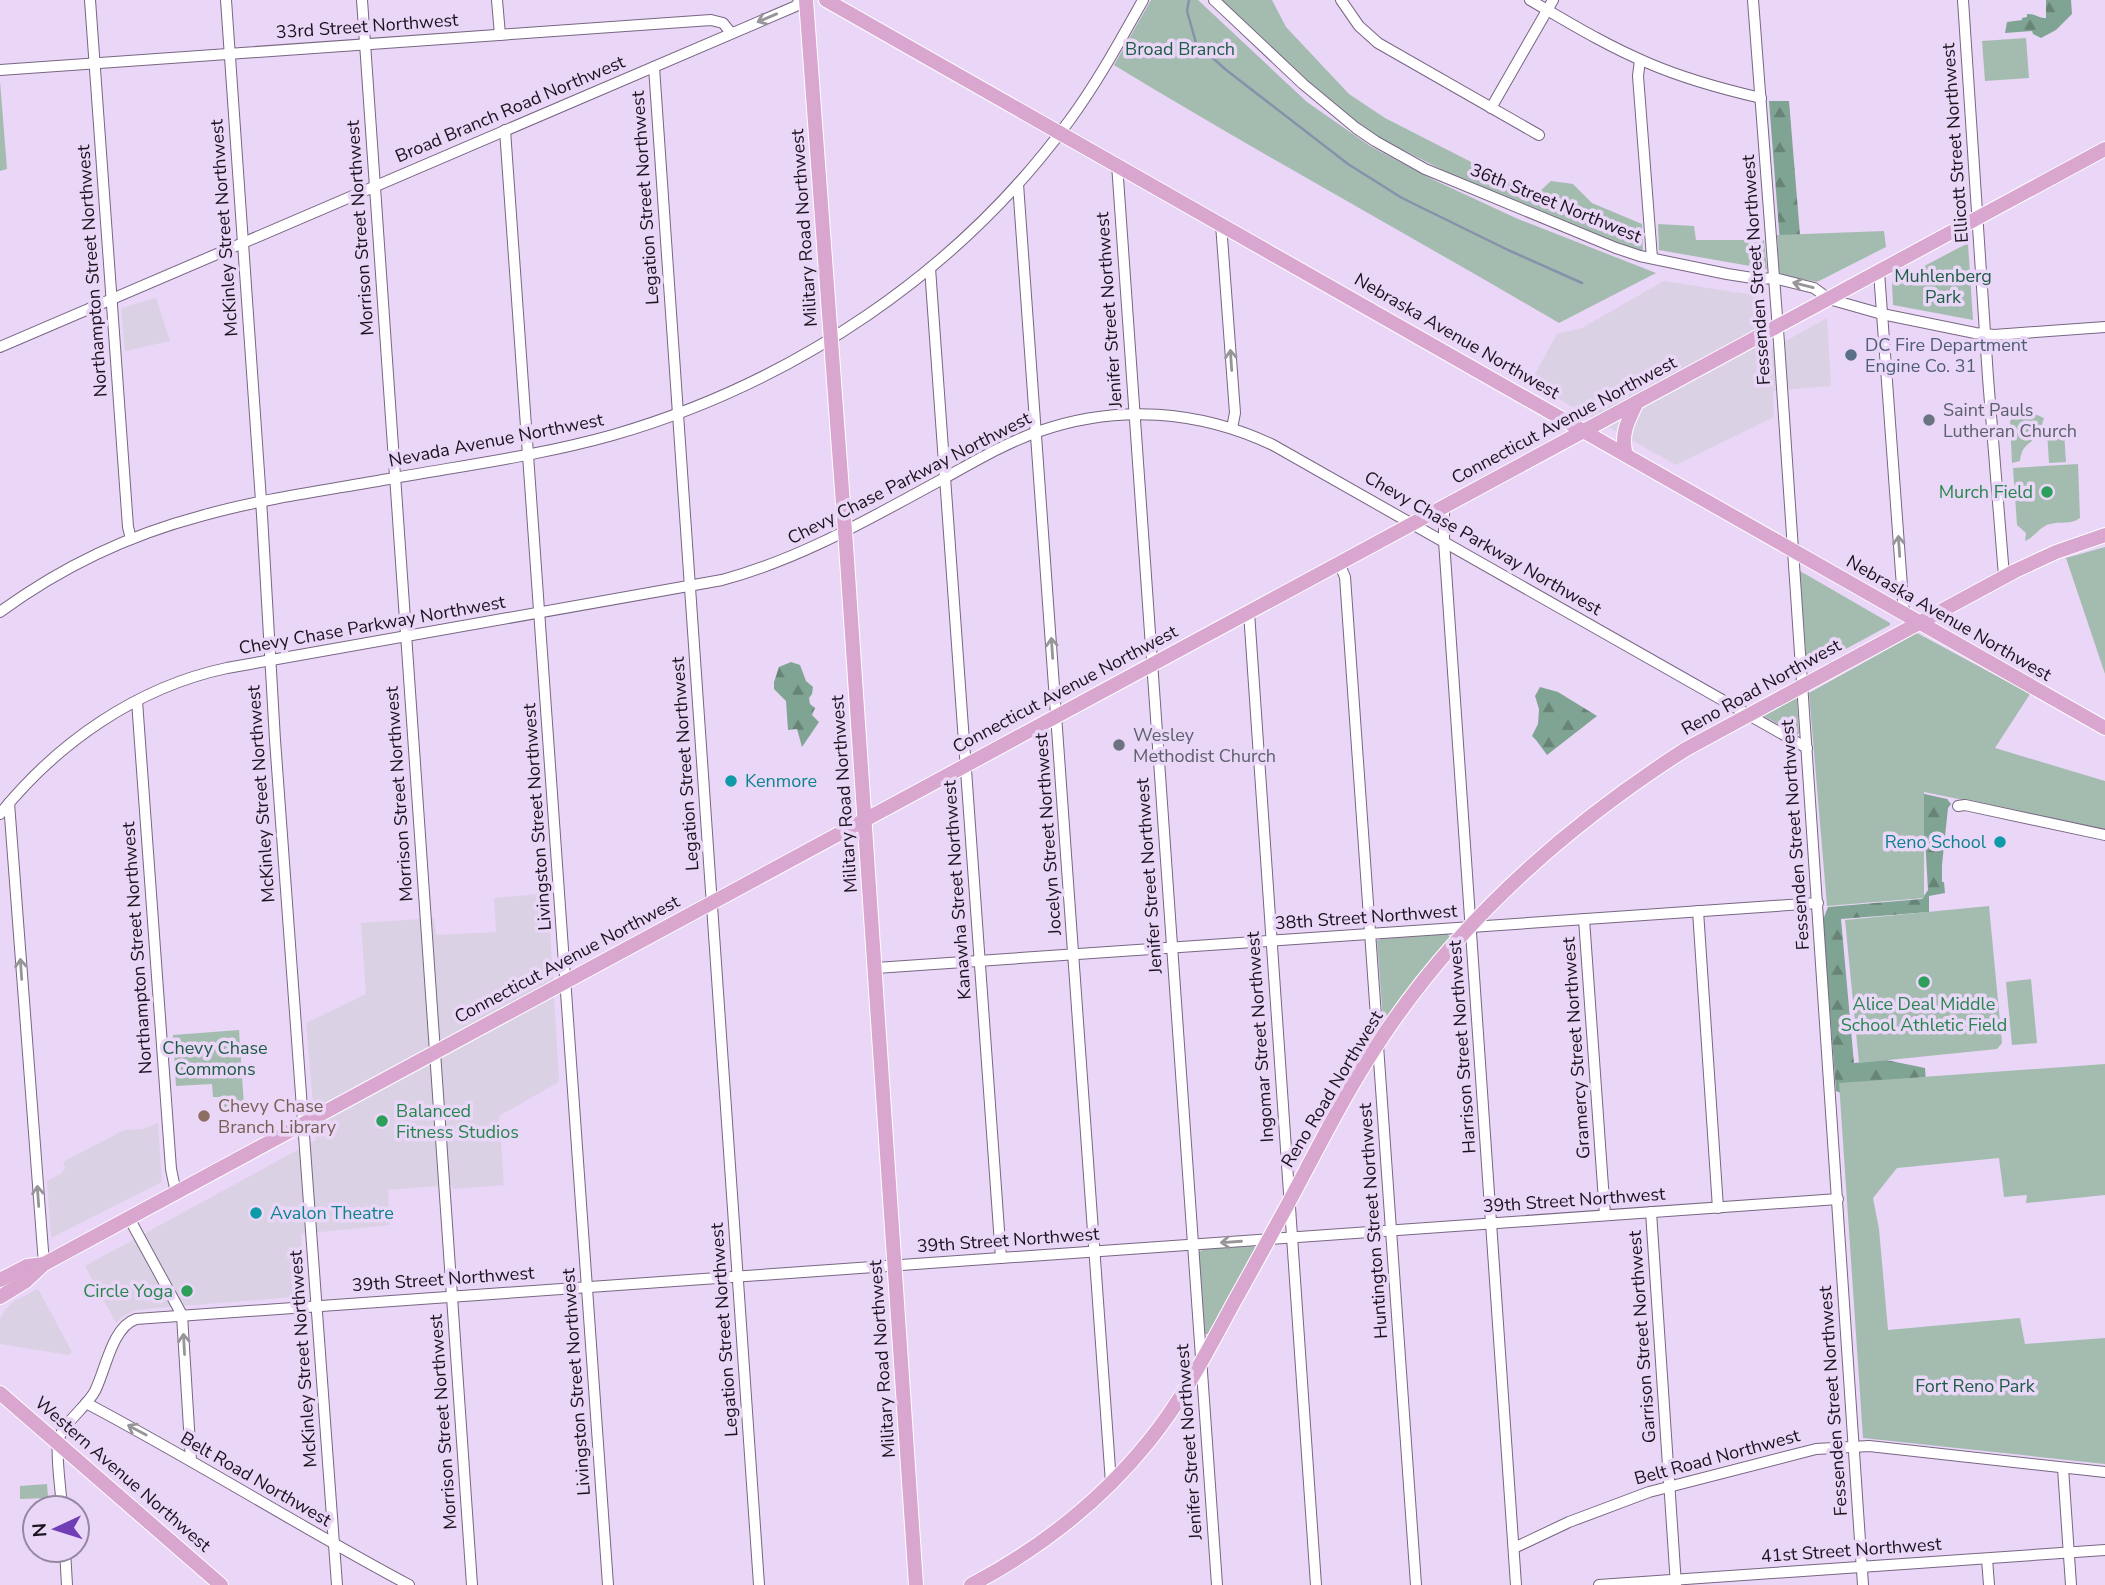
<svg xmlns="http://www.w3.org/2000/svg" width="2105" height="1585" font-family="'Nunito Sans',sans-serif">
<style>
.commercial{fill:#dbd1e5}
.forest{fill:url(#forest-firs)}
.park{fill:#a4bcb0}
.lines{fill:none;stroke-linecap:round;stroke-linejoin:round}
.stream{stroke:#8691aa;stroke-width:2.5}
.minor-casing{stroke:#786683;stroke-width:12}
.major-casing{stroke:#fff;stroke-width:16}
.minor{stroke:#fff;stroke-width:10}
.major{stroke:#d9a6d0;stroke-width:14}
.oneway{stroke:#98959a}
.service-dot{fill:#5c6f8a;stroke:#ead6f7;stroke-width:2.5}
.worship-dot{fill:#6b7280;stroke:#ead6f7;stroke-width:2.5}
.leisure-dot{fill:#2e9e5b;stroke:#ead6f7;stroke-width:2.5}
.culture-dot{fill:#0f9aa8;stroke:#ead6f7;stroke-width:2.5}
.education-dot{fill:#8d6e63;stroke:#ead6f7;stroke-width:2.5}
.labels{text-anchor:middle;dominant-baseline:central;stroke-width:7;stroke-linejoin:round;paint-order:stroke}
.street-label{font-size:18px;fill:#1b141f;stroke:#ead6f7}
.park-label{font-size:18px;fill:#1d5d44;stroke:#ead6f7}
.service-label{font-size:18px;fill:#4e5e75;stroke:#ead6f7;text-anchor:start}
.worship-label{font-size:18px;fill:#5b616d;stroke:#ead6f7;text-anchor:start}
.leisure-label{font-size:18px;fill:#27864d;stroke:#ead6f7;text-anchor:end}
.culture-label{font-size:18px;fill:#0d838f;stroke:#ead6f7;text-anchor:start}
.education-label{font-size:18px;fill:#785e54;stroke:#ead6f7;text-anchor:start}
</style>
<defs>
<pattern id="forest-firs" width="22" height="20" patternUnits="userSpaceOnUse" patternTransform="scale(1.75)"><rect width="22" height="20" fill="#80a493"/><path d="M5 1l3.5 6h-7zM16 11l3.5 6h-7z" fill="#688477"/></pattern>
</defs>
<rect width="100%" height="100%" fill="#ead6f7"/>
<!-- commercial -->
<g class="commercial">
<polygon points="1664,281 1759,296 1762,354 1827,318 1831,386 1773,391 1774,417 1676,465 1530,383 1557,334 1582,328"/>
<polygon points="156,298 170,341 125,351 121,308"/>
<polygon points="548,893 559,1082 499,1116 504,1185 453,1189 452,1185 388,1190 390,1225 301,1234 304,1296 136,1310 123,1316 116,1323 85,1266 316,1140 306,1023 366,994 361,923 434,918 436,935 496,932 494,898"/>
<polygon points="158,1123 162,1182 51,1238 47,1181 62,1173 65,1168 63,1162 124,1130 143,1129"/>
<polygon points="38,1289 72,1352 69,1355 0,1344 0,1319 4,1311 14,1301"/>
</g>
<!-- forest -->
<g class="forest">
<path d="M2046 0H2071L2072 14 2056 30 2041 38 2033 34 2032 31 2005 33 2007 22 2022 20V18L2027 17V14C2034 13 2039 19 2046 18Z"/>
<polygon points="1769,101 1789,101 1800,235 1782,269"/>
<polygon points="791,662 800,665 806,681 813,687 812,694 809,698 810,704 815,708 812,715 819,722 802,747 797,729 788,730 786,701 774,689 774,682 779,667"/>
<polygon points="1540,687 1558,692 1597,716 1547,755 1536,740 1532,736 1538,724 1539,709 1535,696"/>
<polygon points="1920,793 1947,799 1951,804 1948,808 1942,865 1942,882 1944,882 1945,893 1929,896 1929,912 1841,919 1854,1063 1886,1060 1925,1068 1926,1083 1841,1093 1836,1091 1823,920 1828,907 1922,899 1928,890 1925,838 1913,822"/>
</g>
<!-- park -->
<g class="park">
<path d="M1151 0H1198L1307 102 1370 146 1436 181 1518 219 1656 273 1559 323C1411 236 1260 154 1114 65Z"/>
<polygon points="1221,0 1272,0 1286,27 1349,94 1385,118 1536,195 1551,181 1573,184 1592,203 1642,224 1643,254 1470,184 1364,130 1326,100"/>
<polygon points="2026,38 2029,78 1985,81 1982,41"/>
<polygon points="0,81 7,169 0,171"/>
<polygon points="1658,224 1694,226 1696,240 1764,240 1767,269 1659,250"/>
<polygon points="1884,231 1886,247 1817,282 1782,275 1779,272 1777,235"/>
<polygon points="1968,243 1973,320 1893,305 1892,283"/>
<path d="M2030 412 2044 418C2042 424 2041 431 2037 436 2028 446 2022 445 2020 461L2012 463 2010 421 2017 414Z"/>
<polygon points="2064,432 2066,462 2049,463 2047,433"/>
<path d="M2078 464 2080 518C2070 525 2061 521 2050 524 2040 526 2035 537 2025 541L2026 533 2017 525 2013 468Z"/>
<polygon points="2105,547 2105,674 2066,558"/>
<polygon points="1800,571 1890,623 1890,625 1807,670"/>
<polygon points="1917,633 2030,694 1995,748 2105,781 2105,829 1924,792 1924,898 1827,906 1809,693"/>
<polygon points="1794,697 1797,699 1799,733 1797,735 1764,716 1764,714"/>
<polygon points="1989,906 2002,1043 1997,1049 1859,1063 1845,920"/>
<polygon points="1447,934 1451,938 1386,1021 1383,1020 1377,941 1381,939"/>
<polygon points="2031,979 2037,1043 2012,1045 2006,982"/>
<polygon points="239,1030 244,1106 223,1107 222,1097 213,1097 212,1084 176,1086 173,1035"/>
<polygon points="2105,1064 2105,1195 2026,1203 2027,1195 2004,1197 1999,1158 1897,1168 1873,1198 1879,1229 1888,1330 2020,1318 2025,1344 2105,1338 2105,1464 1863,1438 1839,1083"/>
<polygon points="1253,1246 1256,1248 1209,1334 1205,1334 1199,1252 1204,1249"/>
<polygon points="47,1484 48,1498 20,1499 20,1486"/>
</g>
<g class="lines">
<!-- stream -->
<polyline class="stream" points="1189,0 1187,11 1196,43 1225,69 1348,164 1402,198 1508,250 1582,283"/>
<defs>
<g id="minor">
<polyline points="90,0 128,527 131,539"/>
<polyline points="226,0 262,515 275,740 337,1585"/>
<polyline points="362,0 472,1585"/>
<polyline points="497,0 500,35"/>
<polyline points="1214,0 1303,84 1356,128 1375,141 1425,169 1616,248 1640,256 1727,274 1759,279 1774,278 1814,288 1829,299 1882,314 1975,333 1994,335 2105,327"/>
<polyline points="1341,0 1359,26 1378,43 1539,135"/>
<path d="M1530 0C1568 22 1607 46 1648 63 1685 79 1722 89 1761 98"/>
<polyline points="1753,0 1779,343 1863,1585"/>
<polyline points="1963,0 1988,378 2004,576"/>
<polyline points="1640,60 1638,76 1652,258"/>
<polyline points="654,67 759,1585"/>
<polyline points="0,70 711,20 723,23 731,33"/>
<polyline points="1491,108 1553,0"/>
<polyline points="505,130 608,1585"/>
<polyline points="1117,164 1217,1585"/>
<polyline points="1018,184 1111,1483"/>
<polyline points="1221,224 1235,413 1232,428"/>
<polyline points="930,268 1001,1258"/>
<polyline points="1879,272 1904,614"/>
<polyline points="0,347 796,6 800,0"/>
<polyline points="1444,506 1444,541 1516,1585"/>
<polyline points="1339,563 1345,577 1416,1585"/>
<path d="M0 612C60 568 129 535 201 516 264 498 329 490 394 478 467 465 542 455 613 435 793 383 958 273 1069 121 1097 83 1120 41 1143 0"/>
<polyline points="1249,612 1316,1585"/>
<polyline points="137,701 171,1169 176,1193"/>
<polyline points="9,803 44,1264"/>
<polyline points="1958,806 1965,805 2105,835"/>
<path d="M0 814C57 743 137 687 227 668L722 580C800 559 869 519 939 481 972 463 1005 443 1040 431 1117 404 1199 410 1273 445L1807 748"/>
<polyline points="1698,911 1718,1208"/>
<polyline points="1584,919 1605,1215"/>
<polyline points="876,968 1818,903"/>
<polyline points="1651,1212 1676,1585"/>
<polyline points="129,1218 182,1315 191,1461"/>
<path d="M86 1403C196 1461 300 1527 409 1585"/>
<polyline points="2063,1468 2071,1585"/>
<path d="M62 1508C61 1491 56 1459 58 1443 60 1425 86 1408 95 1391 106 1369 112 1327 136 1319L1838 1199"/>
<polyline points="1514,1548 1569,1522 1649,1492 1816,1449 1869,1446 2105,1472"/>
<polyline points="65,1550 67,1585"/>
<polyline points="1987,1559 1989,1585"/>
<polyline points="1599,1585 2105,1550"/>
</g>
<g id="major">
<polyline points="806,0 846,545 916,1585"/>
<polyline points="826,0 2105,728"/>
<path d="M1626 455C1620 434 1628 421 1637 402"/>
<polyline points="0,1280 27,1266 44,1264"/>
<polyline points="0,1297 26,1281 44,1264 2105,149"/>
<polyline points="0,1393 221,1585"/>
<path d="M971 1585C1039 1549 1100 1502 1149 1441 1183 1399 1208 1350 1234 1302 1252 1270 1270 1237 1288 1204 1319 1146 1348 1087 1385 1033 1463 917 1569 824 1686 749L2015 571 2056 552 2105 535"/>
</g>
</defs>
<!-- minor casing -->
<use href="#minor" class="minor-casing"/>
<!-- major casing -->
<use href="#major" class="major-casing"/>
<!-- minor -->
<use href="#minor" class="minor"/>
<!-- major -->
<use href="#major" class="major"/>
</g>
<!-- one-way arrows -->
<defs><path id="oneway-shaft" d="M-6 0H5M1.5-3L5.5 0L1.5 3" fill="none" stroke-width="1.6" stroke-linecap="round" stroke-linejoin="round" transform="scale(1.75)"/></defs>
<g class="oneway">
<use href="#oneway-shaft" transform="translate(767 18) rotate(157)"/>
<use href="#oneway-shaft" transform="translate(1803 285) rotate(-166)"/>
<use href="#oneway-shaft" transform="translate(1231 360) rotate(-94)"/>
<use href="#oneway-shaft" transform="translate(1899 546) rotate(-94)"/>
<use href="#oneway-shaft" transform="translate(1052 648) rotate(-94)"/>
<use href="#oneway-shaft" transform="translate(21 969) rotate(-94)"/>
<use href="#oneway-shaft" transform="translate(38 1196) rotate(-94)"/>
<use href="#oneway-shaft" transform="translate(1231 1242) rotate(176)"/>
<use href="#oneway-shaft" transform="translate(184 1344) rotate(-93)"/>
<use href="#oneway-shaft" transform="translate(137 1430) rotate(-152)"/>
</g>
<!-- markers -->
<circle class="service-dot" cx="1851" cy="355" r="7"/>
<g class="worship-dot">
<circle cx="1929" cy="420" r="7"/>
<circle cx="1119" cy="745" r="7"/>
</g>
<g class="leisure-dot">
<circle cx="2047" cy="492" r="7"/>
<circle cx="1924" cy="982" r="7"/>
<circle cx="382" cy="1121" r="7"/>
<circle cx="187" cy="1291" r="7"/>
</g>
<g class="culture-dot">
<circle cx="731" cy="781" r="7"/>
<circle cx="2000" cy="842" r="7"/>
<circle cx="256" cy="1213" r="7"/>
</g>
<circle class="education-dot" cx="204" cy="1116" r="7"/>
<g class="labels">
<!-- street labels -->
<g class="street-label">
<text transform="translate(367 26) rotate(-4)">33rd Street Northwest</text>
<text transform="translate(510 109) rotate(-23)">Broad Branch Road Northwest</text>
<text transform="translate(1955 143) rotate(-94)">Ellicott Street Northwest</text>
<text transform="translate(645 198) rotate(-94)">Legation Street Northwest</text>
<text transform="translate(1556 203) rotate(22)">36th Street Northwest</text>
<text transform="translate(224 228) rotate(-94)">McKinley Street Northwest</text>
<text transform="translate(360 228) rotate(-94)">Morrison Street Northwest</text>
<text transform="translate(804 228) rotate(-94)">Military Road Northwest</text>
<text transform="translate(1756 270) rotate(-94)">Fessenden Street Northwest</text>
<text transform="translate(92 271) rotate(-94)">Northampton Street Northwest</text>
<text transform="translate(1109 310) rotate(-94)">Jenifer Street Northwest</text>
<text transform="translate(1457 336) rotate(30)">Nebraska Avenue Northwest</text>
<text transform="translate(1564 420) rotate(-28)">Connecticut Avenue Northwest</text>
<text transform="translate(496 440) rotate(-11)">Nevada Avenue Northwest</text>
<text transform="translate(909 478) rotate(-27)">Chevy Chase Parkway Northwest</text>
<text transform="translate(1483 543) rotate(30)">Chevy Chase Parkway Northwest</text>
<text transform="translate(1949 618) rotate(30)">Nebraska Avenue Northwest</text>
<text transform="translate(372 625) rotate(-10)">Chevy Chase Parkway Northwest</text>
<text transform="translate(1761 687) rotate(-29)">Reno Road Northwest</text>
<text transform="translate(1065 689) rotate(-28)">Connecticut Avenue Northwest</text>
<text transform="translate(685 764) rotate(-94)">Legation Street Northwest</text>
<text transform="translate(261 794) rotate(-94)">McKinley Street Northwest</text>
<text transform="translate(399 794) rotate(-94)">Morrison Street Northwest</text>
<text transform="translate(844 794) rotate(-94)">Military Road Northwest</text>
<text transform="translate(537 817) rotate(-94)">Livingston Street Northwest</text>
<text transform="translate(1048 834) rotate(-94)">Jocelyn Street Northwest</text>
<text transform="translate(1795 835) rotate(-94)">Fessenden Street Northwest</text>
<text transform="translate(1149 876) rotate(-94)">Jenifer Street Northwest</text>
<text transform="translate(957 890) rotate(-94)">Kanawha Street Northwest</text>
<text transform="translate(1366 917) rotate(-4)">38th Street Northwest</text>
<text transform="translate(137 948) rotate(-94)">Northampton Street Northwest</text>
<text transform="translate(567 959) rotate(-28)">Connecticut Avenue Northwest</text>
<text transform="translate(1260 1037) rotate(-94)">Ingomar Street Northwest</text>
<text transform="translate(1462 1047) rotate(-94)">Harrison Street Northwest</text>
<text transform="translate(1576 1048) rotate(-94)">Gramercy Street Northwest</text>
<text transform="translate(1332 1089) rotate(-59)">Reno Road Northwest</text>
<text transform="translate(1574 1200) rotate(-4)">39th Street Northwest</text>
<text transform="translate(1373 1221) rotate(-94)">Huntington Street Northwest</text>
<text transform="translate(1008 1240) rotate(-4)">39th Street Northwest</text>
<text transform="translate(443 1279) rotate(-4)">39th Street Northwest</text>
<text transform="translate(724 1330) rotate(-94)">Legation Street Northwest</text>
<text transform="translate(1642 1337) rotate(-94)">Garrison Street Northwest</text>
<text transform="translate(303 1359) rotate(-94)">McKinley Street Northwest</text>
<text transform="translate(882 1359) rotate(-94)">Military Road Northwest</text>
<text transform="translate(576 1382) rotate(-94)">Livingston Street Northwest</text>
<text transform="translate(1833 1401) rotate(-94)">Fessenden Street Northwest</text>
<text transform="translate(443 1422) rotate(-94)">Morrison Street Northwest</text>
<text transform="translate(1189 1442) rotate(-94)">Jenifer Street Northwest</text>
<text transform="translate(1717 1457) rotate(-15)">Belt Road Northwest</text>
<text transform="translate(123 1474) rotate(41)">Western Avenue Northwest</text>
<text transform="translate(256 1479) rotate(30)">Belt Road Northwest</text>
<text transform="translate(1851 1550) rotate(-4)">41st Street Northwest</text>
</g>
<!-- park labels -->
<g class="park-label">
<text x="1180" y="49">Broad Branch</text>
<text x="1943" y="276">Muhlenberg<tspan x="1943" dy="21">Park</tspan></text>
<text x="215" y="1048">Chevy Chase<tspan x="215" dy="21">Commons</tspan></text>
<text x="1975" y="1386">Fort Reno Park</text>
</g>
<!-- service labels -->
<g class="service-label">
<text x="1865" y="345">DC Fire Department<tspan x="1865" dy="21">Engine Co. 31</tspan></text>
</g>
<!-- worship labels -->
<g class="worship-label">
<text x="1943" y="410">Saint Pauls<tspan x="1943" dy="21">Lutheran Church</tspan></text>
<text x="1133" y="735">Wesley<tspan x="1133" dy="21">Methodist Church</tspan></text>
</g>
<!-- leisure labels -->
<g class="leisure-label">
<text x="2033" y="492">Murch Field</text>
<text x="1924" y="1004" text-anchor="middle">Alice Deal Middle<tspan x="1924" dy="21">School Athletic Field</tspan></text>
<text x="396" y="1111" text-anchor="start">Balanced<tspan x="396" dy="21">Fitness Studios</tspan></text>
<text x="173" y="1291">Circle Yoga</text>
</g>
<!-- culture labels -->
<g class="culture-label">
<text x="745" y="781">Kenmore</text>
<text x="1986" y="842" text-anchor="end">Reno School</text>
<text x="270" y="1213">Avalon Theatre</text>
</g>
<!-- education labels -->
<g class="education-label">
<text x="218" y="1106">Chevy Chase<tspan x="218" dy="21">Branch Library</tspan></text>
</g>
</g>
<!-- north arrow -->
<g transform="translate(56 1529) rotate(266)"><circle r="33" fill="#ead6f7" stroke="#9788a1" stroke-width="2"/>
<path d="M0-5L12 26L0 18L-12 26Z" fill="#713db4"/>
<text y="-10" font-size="19" font-weight="bold" text-anchor="middle" fill="#1b141f">N</text>
</g>
</svg>
